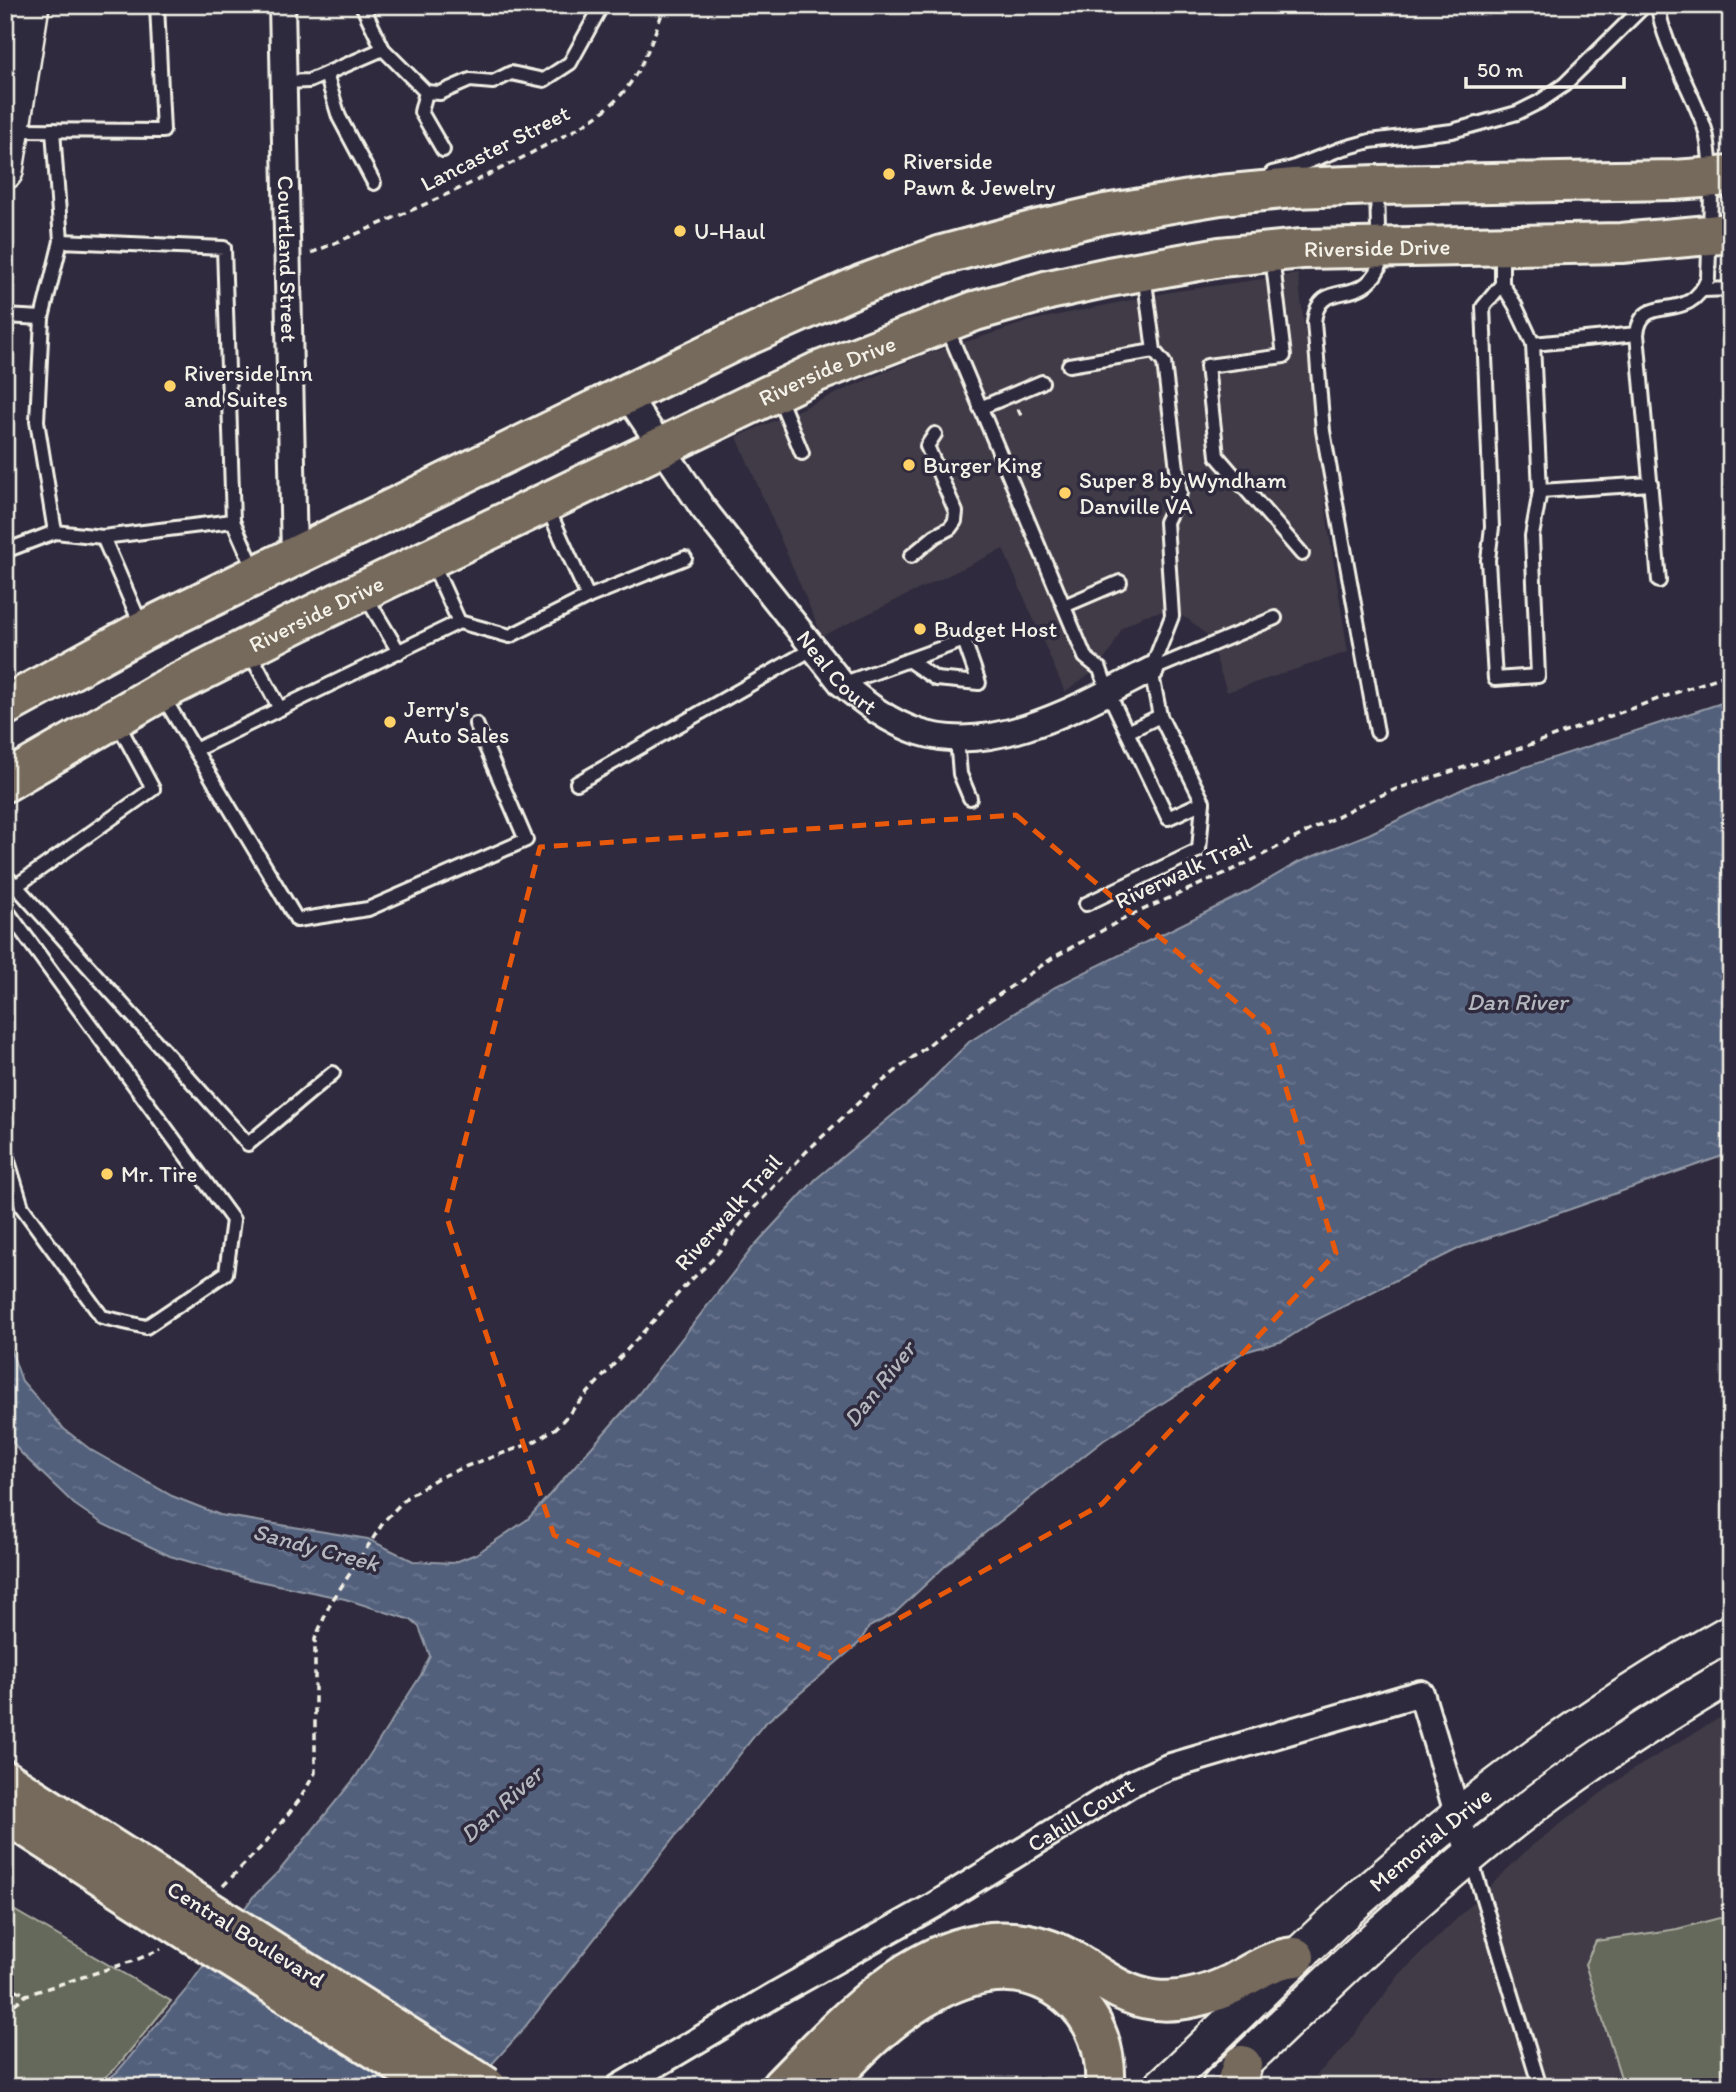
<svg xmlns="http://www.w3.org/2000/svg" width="1736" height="2092" font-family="Itim,sans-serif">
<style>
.built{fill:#413a46}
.park{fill:#65695b;stroke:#acada2;stroke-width:2}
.water{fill:url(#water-ripples);stroke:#939aa7;stroke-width:2}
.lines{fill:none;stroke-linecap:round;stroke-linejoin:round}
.service-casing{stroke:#f4f1e8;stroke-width:18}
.minor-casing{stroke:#f4f1e8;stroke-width:30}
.secondary-casing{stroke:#f4f1e8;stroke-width:40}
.primary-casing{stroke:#f4f1e8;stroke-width:44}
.path{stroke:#f4f1e8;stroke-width:3.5;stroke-dasharray:7 5;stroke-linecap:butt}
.service{stroke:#2f2a3d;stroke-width:12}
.minor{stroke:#2f2a3d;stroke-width:24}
.secondary{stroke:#2f2a3d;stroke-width:35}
.primary{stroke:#766a5c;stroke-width:38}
.primary-bridge-casing{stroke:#f4f1e8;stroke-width:44;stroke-linecap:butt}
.primary-bridge{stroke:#766a5c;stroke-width:38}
.marked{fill:none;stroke:#e8590c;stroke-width:5;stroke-dasharray:14 9;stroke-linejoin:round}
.poi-dot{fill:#ffd166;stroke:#2f2a3d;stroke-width:2.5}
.labels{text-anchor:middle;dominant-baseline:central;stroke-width:7;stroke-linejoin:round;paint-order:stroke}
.street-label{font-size:23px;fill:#f4f1e8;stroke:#2f2a3d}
.poi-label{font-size:23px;fill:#f4f1e8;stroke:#2f2a3d;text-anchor:start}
.water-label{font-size:24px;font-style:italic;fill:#b4b7bd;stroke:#2f2a3d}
</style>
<defs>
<pattern id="water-ripples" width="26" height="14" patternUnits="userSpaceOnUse" patternTransform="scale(1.75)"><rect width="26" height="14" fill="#53607c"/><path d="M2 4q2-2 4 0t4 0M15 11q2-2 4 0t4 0" fill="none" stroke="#6c778f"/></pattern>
</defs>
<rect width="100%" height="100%" fill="#2f2a3d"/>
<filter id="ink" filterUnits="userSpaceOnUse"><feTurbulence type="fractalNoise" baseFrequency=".0143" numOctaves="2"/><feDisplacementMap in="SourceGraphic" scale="14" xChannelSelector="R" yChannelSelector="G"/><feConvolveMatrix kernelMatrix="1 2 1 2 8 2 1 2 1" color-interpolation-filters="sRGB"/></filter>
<g filter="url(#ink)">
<!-- built -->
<g class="built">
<polygon points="1298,274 1328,526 1348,652 1227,692 1209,637 1189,620 1169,610 1145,615 1122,628 1110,652 1092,673 1065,692 1003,549 822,636 737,437 921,356 1034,320 1170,292"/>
<polygon points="1731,1711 1731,2087 1304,2087 1344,2048 1400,1974 1530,1847 1629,1772"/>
</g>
<!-- park -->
<g class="park">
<polygon points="5,1905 171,2001 115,2069 93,2087 5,2087"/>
<polygon points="1731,1915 1731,2087 1624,2087 1585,1964 1596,1941 1677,1929"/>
</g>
<!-- water -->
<polygon class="water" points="1731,700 1731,1153 1462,1247 1318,1319 1283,1341 1244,1352 1104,1440 958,1554 894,1614 869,1627 859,1643 763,1725 520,2033 471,2087 99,2087 118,2071 186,1990 253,1897 280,1870 355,1778 421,1675 430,1656 419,1627 411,1620 345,1599 249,1579 170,1556 103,1524 74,1504 20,1452 5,1432 5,1334 22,1381 64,1429 91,1450 172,1496 220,1515 368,1539 413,1561 453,1563 476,1554 528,1519 636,1397 754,1246 816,1179 918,1094 969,1042 1055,987 1249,891 1299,862 1369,834 1473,784"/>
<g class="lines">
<defs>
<g id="service">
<polyline points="362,5 383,49 426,92 421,112 443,150"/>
<path d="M1658 5C1662 43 1691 89 1704 126 1716 161 1709 238 1708 278 1688 328 1642 289 1637 334L1659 581"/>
<polyline points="326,74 339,117 374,183"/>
<polyline points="284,82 309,81 383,49"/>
<polyline points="426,92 440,93 470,80 493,82 511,73 544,80 570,63 602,5"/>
<polyline points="15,130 163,131 157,5"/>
<polyline points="53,130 61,241"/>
<polyline points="1272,173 1292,168 1341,149 1370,141 1452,131 1517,113 1539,102 1564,85 1645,5"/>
<path d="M1377 189 1379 268C1359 309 1319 276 1314 322L1323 431 1377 732"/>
<polyline points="1502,249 1502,284 1483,307 1492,527 1488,560 1495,679 1538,676 1532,536 1540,491 1533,344 1515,305 1502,284"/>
<polyline points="1272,256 1284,356 1207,366 1217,456 1302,554"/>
<polyline points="1703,290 1731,289"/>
<polyline points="5,316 42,318 61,241 224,248 233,521 256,573"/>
<polyline points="42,318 37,421 55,532"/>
<polyline points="946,325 1085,657 1100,669 1108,692 1168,818 1203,802"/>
<polyline points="1533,344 1637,334"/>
<polyline points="1069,365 1154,351"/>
<polyline points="778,395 802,453"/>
<polyline points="980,408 1042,382"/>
<polyline points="1540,491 1651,484"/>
<polyline points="547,507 588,597"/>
<polyline points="103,537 233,521"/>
<polyline points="5,551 55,532 103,537 142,627"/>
<polyline points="911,556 935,536 950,528 955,521 956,512 927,446 935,434"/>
<polyline points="432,562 459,622"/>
<polyline points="365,595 399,652"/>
<polyline points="1064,606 1120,582"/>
<polyline points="249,651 280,709"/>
<polyline points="1151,670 1275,618"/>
<polyline points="842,684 964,640 979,683 936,679 908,660"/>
<polyline points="162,695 297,920 368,909 526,840 476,724"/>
<polyline points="1127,732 1160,716"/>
<polyline points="957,739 960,774 970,798"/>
<polyline points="195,750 459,622 510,636 588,597 685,558"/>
<polyline points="577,783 814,648"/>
<polyline points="5,875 16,886 153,789 116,720"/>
<polyline points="16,886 248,1144 333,1073"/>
<polyline points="1086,904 1199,850 1203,802 1160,716 1151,670 1172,616 1166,522 1180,493 1164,363 1154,351 1144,274"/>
<polyline points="5,908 233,1220 226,1273 146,1327 102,1317 22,1207 5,1151"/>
<polyline points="1471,1859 1540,2087"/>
</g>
<g id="minor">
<path id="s1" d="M282 5 294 555"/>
<path id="s2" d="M626 394 702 507 842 684C866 704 889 722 919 732 996 757 1084 704 1151 670"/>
<path id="s3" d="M619 2087 776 1994 933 1906 1130 1784 1168 1767 1421 1693 1470 1856"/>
</g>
<g id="secondary">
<polyline points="5,171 31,5"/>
<path d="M1221 2084C1309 2001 1395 1916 1489 1840 1564 1778 1647 1725 1731 1675"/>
<path id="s4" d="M1161 2087C1231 2023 1297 1953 1369 1890 1481 1792 1601 1705 1731 1632"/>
</g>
<g id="primary">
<polyline points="5,706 144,630 733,342 861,285 942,255 1036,230 1105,214 1220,195 1294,188 1377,185 1674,180 1731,176"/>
<path id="s5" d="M5 782 160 692 296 623 817 372 975 311 1049 290 1109 277 1220 257 1302 249 1621 243 1731 233"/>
<polyline points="5,1780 184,1895"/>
<polyline points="5,1813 163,1915"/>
<path d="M781 2087C848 2019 937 1914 1044 1948 1084 1960 1111 1995 1154 2000 1180 2003 1209 1995 1232 1984 1252 1973 1271 1959 1295 1957"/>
<path d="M824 2087C878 2023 985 1926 1069 1996 1096 2018 1107 2052 1105 2087"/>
<polyline points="1235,2087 1242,2065"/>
</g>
</defs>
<!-- service casing -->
<use href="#service" class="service-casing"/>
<!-- minor casing -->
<use href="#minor" class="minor-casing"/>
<!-- secondary casing -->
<use href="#secondary" class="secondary-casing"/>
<!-- primary casing -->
<use href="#primary" class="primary-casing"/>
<!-- path -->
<g class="path">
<path d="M311 253C387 221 462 190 535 151 563 136 598 120 620 96 642 72 654 36 665 5"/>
<polyline points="1018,409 1023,420"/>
<polyline points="223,1886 265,1843 300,1799 315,1773 315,1639 330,1604 385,1520 407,1497 436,1479 467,1466 532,1443 556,1428 686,1285 712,1260 755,1207 806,1152 873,1089 946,1031 1054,957 1127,917 1241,866 1359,805 1396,789 1487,760 1731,673"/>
<polyline points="5,1984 26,1995"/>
<polyline points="5,2012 26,1995 136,1960 161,1949"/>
</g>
<!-- service -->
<use href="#service" class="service"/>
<!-- minor -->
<use href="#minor" class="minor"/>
<!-- secondary -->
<use href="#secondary" class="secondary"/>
<!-- primary -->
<use href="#primary" class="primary"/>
<defs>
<g id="primary-bridge">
<polyline points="184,1895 487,2087"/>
<polyline points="163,1915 436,2087"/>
</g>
</defs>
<!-- primary-bridge casing -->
<use href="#primary-bridge" class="primary-bridge-casing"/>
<!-- primary-bridge -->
<use href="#primary-bridge" class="primary-bridge"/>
</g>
</g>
<!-- marked area -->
<path class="marked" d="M1016 815 1268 1029 1336 1253 1102 1504 829 1658 554 1535 446 1215 540 847Z"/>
<!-- markers -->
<g class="poi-dot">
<circle cx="889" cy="174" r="7"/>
<circle cx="680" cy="231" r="7"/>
<circle cx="170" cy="386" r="7"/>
<circle cx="909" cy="465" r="7"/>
<circle cx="1065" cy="493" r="7"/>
<circle cx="920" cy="629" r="7"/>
<circle cx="390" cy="722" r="7"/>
<circle cx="107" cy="1174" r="7"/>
</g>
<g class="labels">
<!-- street labels -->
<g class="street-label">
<text transform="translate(495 148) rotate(-27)">Lancaster Street</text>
<text stroke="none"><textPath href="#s5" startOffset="1488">Riverside Drive</textPath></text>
<text stroke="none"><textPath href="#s1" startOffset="254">Courtland Street</textPath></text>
<text stroke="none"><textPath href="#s5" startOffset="920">Riverside Drive</textPath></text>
<text stroke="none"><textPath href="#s5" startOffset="354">Riverside Drive</textPath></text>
<text stroke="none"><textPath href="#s2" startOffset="350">Neal Court</textPath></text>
<text transform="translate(1183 871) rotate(-25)">Riverwalk Trail</text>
<text transform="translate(728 1212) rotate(-48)">Riverwalk Trail</text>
<text stroke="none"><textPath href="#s3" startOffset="536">Cahill Court</textPath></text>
<text stroke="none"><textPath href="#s4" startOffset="366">Memorial Drive</textPath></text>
<text transform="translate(246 1934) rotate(32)">Central Boulevard</text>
</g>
<!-- poi labels -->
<g class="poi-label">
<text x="903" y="161">Riverside<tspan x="903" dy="26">Pawn &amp; Jewelry</tspan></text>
<text x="694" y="231">U-Haul</text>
<text x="184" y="373">Riverside Inn<tspan x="184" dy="26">and Suites</tspan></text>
<text x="923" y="465">Burger King</text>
<text x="1079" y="480">Super 8 by Wyndham<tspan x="1079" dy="26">Danville VA</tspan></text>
<text x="934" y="629">Budget Host</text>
<text x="404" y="709">Jerry's<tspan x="404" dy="26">Auto Sales</tspan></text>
<text x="121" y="1174">Mr. Tire</text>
</g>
<!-- water labels -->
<g class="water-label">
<text x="1517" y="1001">Dan River</text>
<text transform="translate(879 1384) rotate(-52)">Dan River</text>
<text transform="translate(316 1547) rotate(15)">Sandy Creek</text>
<text transform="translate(501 1804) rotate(-42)">Dan River</text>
</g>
</g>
<!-- margin -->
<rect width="1736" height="2092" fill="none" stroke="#2f2a3d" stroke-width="28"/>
<rect x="14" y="14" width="1708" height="2064" fill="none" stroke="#f4f1e8" stroke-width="2.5" filter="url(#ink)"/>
<!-- scale -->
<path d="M1466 77v10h158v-10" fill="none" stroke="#f4f1e8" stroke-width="3.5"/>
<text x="1477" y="77" font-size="21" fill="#f4f1e8" stroke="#2f2a3d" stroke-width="5" paint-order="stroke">50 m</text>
</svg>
